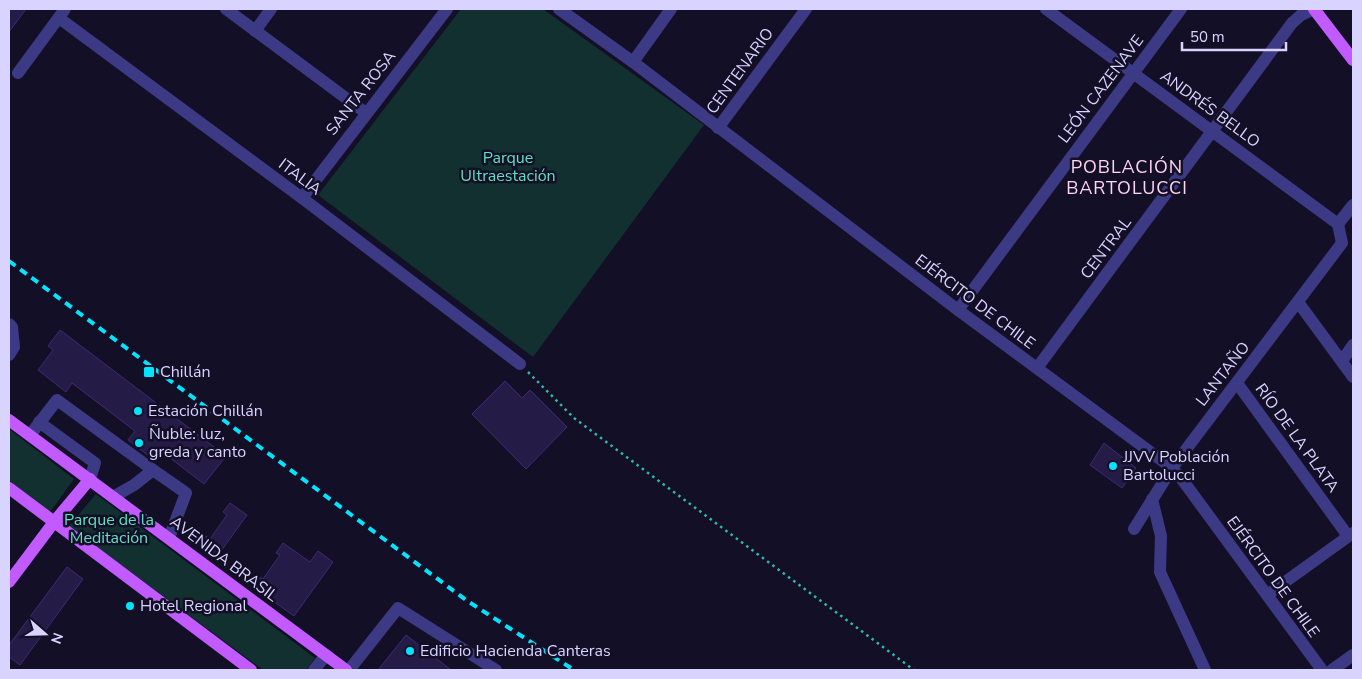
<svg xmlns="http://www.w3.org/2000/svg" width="1362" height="679" font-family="'Nunito Sans',sans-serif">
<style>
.green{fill:#12302f}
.building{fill:#241b47;stroke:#3b2d73}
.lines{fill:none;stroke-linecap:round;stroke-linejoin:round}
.path{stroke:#2fb8b0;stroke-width:2.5;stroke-dasharray:2.5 4;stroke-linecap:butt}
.minor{stroke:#3d3a85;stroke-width:12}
.major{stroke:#c25bff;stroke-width:12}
.rail{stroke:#00e5ff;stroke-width:4;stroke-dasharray:8 6;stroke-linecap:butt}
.poi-dot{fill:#00e5ff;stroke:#130f26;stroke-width:2}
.labels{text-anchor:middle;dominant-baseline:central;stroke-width:5;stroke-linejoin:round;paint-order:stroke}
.street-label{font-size:16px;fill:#d9d4ff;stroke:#130f26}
.park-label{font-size:16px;fill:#5fe0c0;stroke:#130f26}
.poi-label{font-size:16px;fill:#d9d4ff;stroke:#130f26;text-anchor:start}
.neighbourhood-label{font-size:18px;letter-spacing:1px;fill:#ffd6f0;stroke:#130f26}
</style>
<rect width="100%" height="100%" fill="#130f26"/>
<!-- green -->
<g class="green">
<polygon points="461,9 543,9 704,125 533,357 318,195"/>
<polygon points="9,429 74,479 50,512 9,480"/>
<polygon points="96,494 315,658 306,670 263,670 69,526"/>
</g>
<!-- building -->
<g class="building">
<polygon points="9,9 26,9 9,32"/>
<polygon points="60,330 226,456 204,484 156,447 149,456 128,440 135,431 72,383 66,392 38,370 53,350 48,346"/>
<polygon points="505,381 522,398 530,390 567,427 526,469 472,414"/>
<polygon points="1104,443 1136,468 1122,488 1090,465"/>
<polygon points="230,503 247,515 216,558 199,546 206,536 210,539 227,515 223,512"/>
<polygon points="283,543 310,562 318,551 333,562 294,616 252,586 259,577 263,579 280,555 276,553"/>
<polygon points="67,567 83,579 20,665 9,657 9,645"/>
<polygon points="406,635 451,670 378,670"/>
</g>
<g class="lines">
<!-- path -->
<polyline class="path" points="528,372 574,418 914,670"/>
<!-- minor -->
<g class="minor">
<polyline points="226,9 366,113"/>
<polyline points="559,9 633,62 958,310 1172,468 1181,478 1322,670"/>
<polyline points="1046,9 1338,224 1342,243 1172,468 1134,529"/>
<polyline points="59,18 302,198 520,364"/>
<polyline points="255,31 271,9"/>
<polyline points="633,62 671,9"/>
<polyline points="18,73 65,9"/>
<polyline points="718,128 806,9"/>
<polyline points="302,198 447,9"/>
<polyline points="1338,224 1353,205"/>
<polyline points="1298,302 1353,377"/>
<polyline points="958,310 1181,9"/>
<polyline points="9,324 12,327 14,347 9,355"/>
<polyline points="1342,361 1353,345"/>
<polyline points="1037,368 1292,23 1301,15 1314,9"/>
<polyline points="1237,383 1348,536"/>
<polyline points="39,422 95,463 90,479"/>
<polyline points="30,435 57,400 153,470"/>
<polyline points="113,497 134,485 153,470 186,493 169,538"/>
<polyline points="1152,499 1161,536 1160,572 1205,670"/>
<polyline points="1267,595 1353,533"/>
<polyline points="314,670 326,655"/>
<polyline points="349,670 398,608 496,670"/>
<polyline points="1332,670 1353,655"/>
</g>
<!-- major -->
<g class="major">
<polyline points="1314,9 1353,60"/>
<polyline points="9,420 346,670"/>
<polyline points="9,488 251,670"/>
<polyline points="9,582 54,522 90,479"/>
</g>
<!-- rail -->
<polyline class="rail" points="9,261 466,600 574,670"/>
</g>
<!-- markers -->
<g class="poi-dot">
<rect x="143" y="366" width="12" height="12" rx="2.5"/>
<circle cx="138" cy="411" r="5"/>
<circle cx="139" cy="443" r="5"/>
<circle cx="1113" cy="466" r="5"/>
<circle cx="130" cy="606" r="5"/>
<circle cx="410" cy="651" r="5"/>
</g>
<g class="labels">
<!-- street labels -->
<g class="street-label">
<text transform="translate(740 71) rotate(-54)">CENTENARIO</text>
<text transform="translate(1101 89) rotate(-53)">LEÓN CAZENAVE</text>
<text transform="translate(361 93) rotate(-52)">SANTA ROSA</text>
<text transform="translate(1210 109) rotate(36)">ANDRÉS BELLO</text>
<text transform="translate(300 177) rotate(37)">ITALIA</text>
<text transform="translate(1106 248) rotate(-53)">CENTRAL</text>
<text transform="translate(975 302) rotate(37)">EJÉRCITO DE CHILE</text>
<text transform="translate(1223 374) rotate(-52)">LANTAÑO</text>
<text transform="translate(1297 438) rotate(54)">RÍO DE LA PLATA</text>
<text transform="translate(224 559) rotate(37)">AVENIDA BRASIL</text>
<text transform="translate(1273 577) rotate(54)">EJÉRCITO DE CHILE</text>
</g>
<!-- park labels -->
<g class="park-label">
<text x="508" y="158">Parque<tspan x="508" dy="18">Ultraestación</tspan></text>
<text x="109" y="520">Parque de la<tspan x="109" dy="18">Meditación</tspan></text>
</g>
<!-- poi labels -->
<g class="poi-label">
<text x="160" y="372">Chillán</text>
<text x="148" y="411">Estación Chillán</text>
<text x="149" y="434">Ñuble: luz,<tspan x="149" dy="18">greda y canto</tspan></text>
<text x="1123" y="457">JJVV Población<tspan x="1123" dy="18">Bartolucci</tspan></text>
<text x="140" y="606">Hotel Regional</text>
<text x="420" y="651">Edificio Hacienda Canteras</text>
</g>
<!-- neighbourhood labels -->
<g class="neighbourhood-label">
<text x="1127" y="167">POBLACIÓN<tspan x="1127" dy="21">BARTOLUCCI</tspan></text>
</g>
</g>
<!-- border -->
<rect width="1362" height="679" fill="none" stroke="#d9d4ff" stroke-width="20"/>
<!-- north arrow -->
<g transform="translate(45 634) rotate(110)" stroke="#130f26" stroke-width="4" paint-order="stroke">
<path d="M0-4L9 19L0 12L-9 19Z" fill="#d9d4ff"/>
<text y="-8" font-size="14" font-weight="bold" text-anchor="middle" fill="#d9d4ff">N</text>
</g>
<!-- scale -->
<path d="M1182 42v8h104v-8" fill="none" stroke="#d9d4ff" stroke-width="2.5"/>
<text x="1190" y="42" font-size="15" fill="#d9d4ff" stroke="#130f26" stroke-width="4" paint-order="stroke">50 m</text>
</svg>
